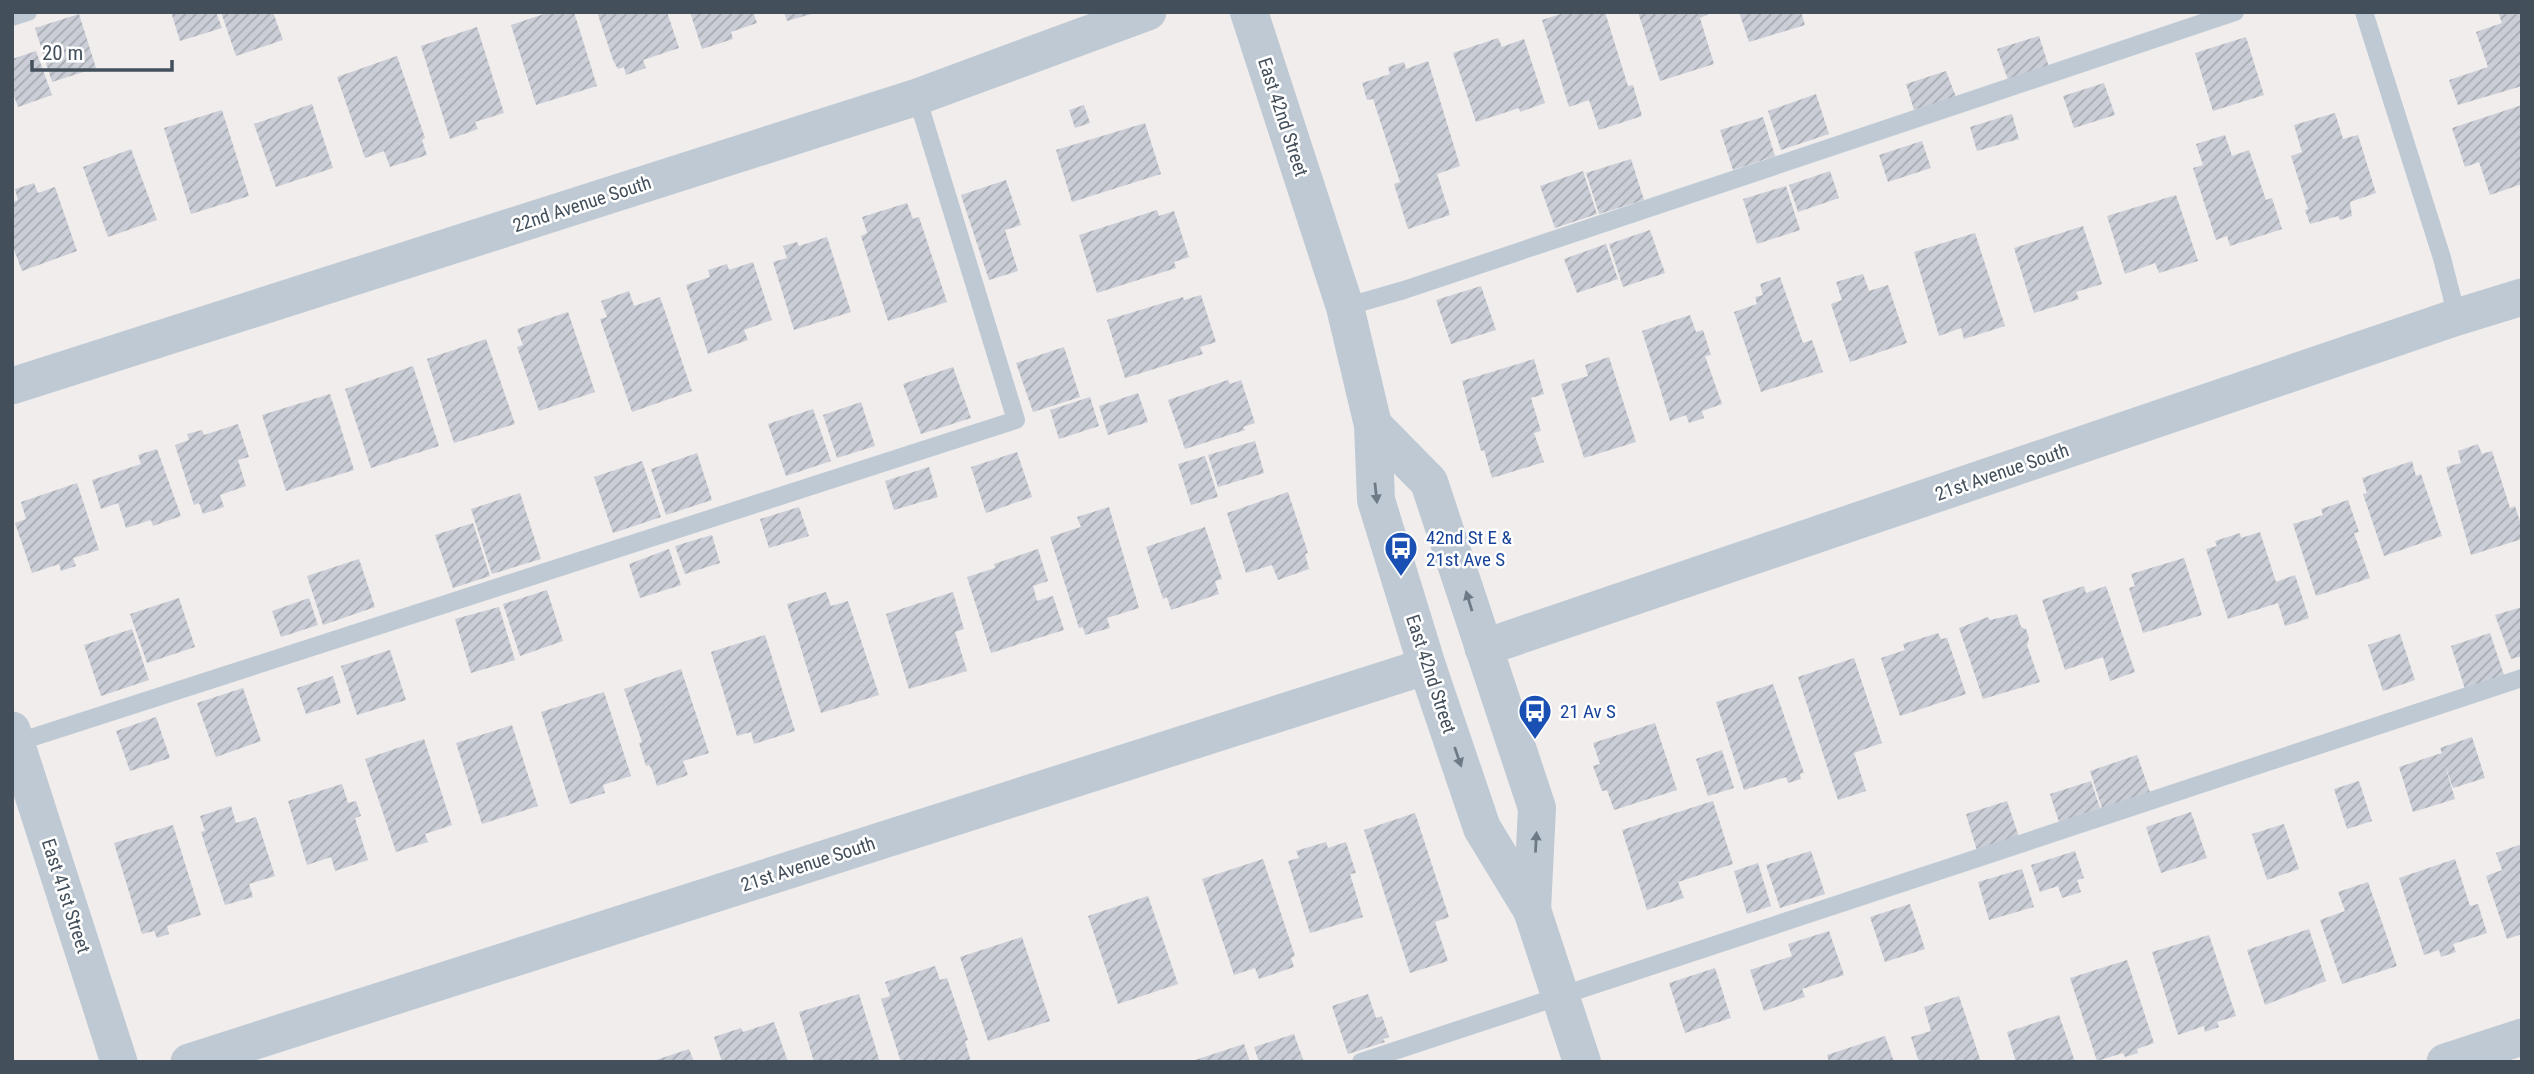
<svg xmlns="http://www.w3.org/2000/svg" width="2534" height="1074" font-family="'Roboto Condensed',sans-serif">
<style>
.building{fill:url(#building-hatch)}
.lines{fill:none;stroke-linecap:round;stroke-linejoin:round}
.service{stroke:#bec9d4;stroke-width:18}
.minor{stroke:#bec9d4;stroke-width:37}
.tertiary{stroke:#bec9d4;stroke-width:38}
.oneway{fill:#6e7a86}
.labels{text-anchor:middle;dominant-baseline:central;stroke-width:5;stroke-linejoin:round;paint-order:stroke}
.street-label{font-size:19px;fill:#43505c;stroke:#fff}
.transit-label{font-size:19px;fill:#164399;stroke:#fff;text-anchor:start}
</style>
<defs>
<pattern id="building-hatch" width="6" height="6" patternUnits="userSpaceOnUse" patternTransform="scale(1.75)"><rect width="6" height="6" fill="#cbced6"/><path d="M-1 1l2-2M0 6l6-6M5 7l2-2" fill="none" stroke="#a6aab1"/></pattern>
</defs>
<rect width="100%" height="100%" fill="#f0edec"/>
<!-- building -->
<g class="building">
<polygon points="171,12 216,12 222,28 180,41"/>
<polygon points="221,12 273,12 283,40 236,56"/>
<polygon points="550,12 574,12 597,86 536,105 511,25"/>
<polygon points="597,12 667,12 679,48 643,60 646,68 626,75 624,67 618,69 613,60"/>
<polygon points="690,12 753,12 757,23 731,32 733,39 702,49"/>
<polygon points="784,12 815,12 815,13 787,21"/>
<polygon points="1567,12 1605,12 1628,86 1633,85 1642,116 1599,130 1589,100 1569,107 1542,20"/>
<polygon points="1638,12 1713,12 1700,18 1714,64 1660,81"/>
<polygon points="1739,12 1801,12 1805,25 1749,42"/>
<polygon points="2498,12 2522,12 2522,86 2458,105 2449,80 2488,67 2476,32 2502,23"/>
<polygon points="79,14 96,68 52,82 35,28"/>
<polygon points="477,27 504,113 475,122 478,129 450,139 421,46"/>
<polygon points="2039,36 2049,67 2008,80 1997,49"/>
<polygon points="2246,37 2264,95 2213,111 2195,53"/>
<polygon points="1498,38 1502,47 1524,39 1545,103 1520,112 1519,108 1476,122 1453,53"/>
<polygon points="36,51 52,95 18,107 12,91 12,59"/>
<polygon points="397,56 425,138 422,140 427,155 390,167 384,151 365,158 337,77"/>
<polygon points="1428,61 1460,166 1437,174 1450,215 1408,229 1394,184 1400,182 1373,99 1367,100 1362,83 1390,74 1388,67 1404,62 1406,69"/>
<polygon points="1946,71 1956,97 1914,110 1906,84"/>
<polygon points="2104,83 2115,115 2074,128 2063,96"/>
<polygon points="1816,94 1829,134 1781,150 1768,111"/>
<polygon points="312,104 333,168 276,187 254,124"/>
<polygon points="1084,105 1090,123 1075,128 1069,110"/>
<polygon points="2522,105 2522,184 2490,195 2479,162 2465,167 2452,128"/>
<polygon points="222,110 249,196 191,214 164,128"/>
<polygon points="2335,113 2343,139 2358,135 2376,193 2350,202 2352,216 2340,220 2338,216 2310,224 2305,210 2308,209 2291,156 2302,152 2294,125"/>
<polygon points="2012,114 2019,139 1977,151 1970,127"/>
<polygon points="1763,117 1775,156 1733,170 1720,130"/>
<polygon points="1145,123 1161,174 1072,202 1056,150"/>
<polygon points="2225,135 2232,156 2249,150 2266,200 2272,198 2282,229 2230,246 2227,236 2216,240 2193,168 2203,165 2196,144"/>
<polygon points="1922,141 1931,168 1888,182 1879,155"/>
<polygon points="131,149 157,220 108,237 83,167"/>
<polygon points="1631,159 1644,200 1599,214 1586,173"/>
<polygon points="1583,171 1597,214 1555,228 1540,186"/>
<polygon points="1830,171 1839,198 1798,212 1789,185"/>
<polygon points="1006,180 1021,225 1005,230 1018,271 989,280 961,195"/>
<polygon points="34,183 38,193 55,187 77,251 22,271 12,244 12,202 18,200 15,189"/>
<polygon points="1786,186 1800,230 1757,244 1743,199"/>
<polygon points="2176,195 2198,261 2159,273 2155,263 2125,274 2107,216"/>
<polygon points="907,203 913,219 919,217 947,302 888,321 861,236 867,233 862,217"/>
<polygon points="1157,210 1159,216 1174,211 1189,257 1174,262 1176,268 1097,293 1079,235"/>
<polygon points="2083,226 2102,284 2076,292 2079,299 2034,313 2014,248"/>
<polygon points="1650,230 1665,273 1623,287 1609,244"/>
<polygon points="1975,233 2005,326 1964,339 1961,328 1939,336 1914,252"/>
<polygon points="827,237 851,312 794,330 773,262 787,258 783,246 797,242 799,246"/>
<polygon points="1606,244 1618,279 1577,293 1564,259"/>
<polygon points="753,262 772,320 744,330 748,340 708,354 686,285 710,277 708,270 727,264 729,270"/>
<polygon points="1863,274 1869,291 1888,285 1907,343 1850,362 1831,304 1842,300 1836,282"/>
<polygon points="1780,277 1803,343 1812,340 1823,372 1761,392 1734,312 1757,304 1755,297 1763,295 1760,284"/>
<polygon points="1481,286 1496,330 1451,344 1436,300"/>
<polygon points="629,291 634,306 660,297 692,391 632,412 600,319 607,317 601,301"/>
<polygon points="1201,295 1216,342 1200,347 1203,354 1125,378 1107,320 1183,297 1184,300"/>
<polygon points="568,312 595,392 539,411 517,347 523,345 517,329"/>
<polygon points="1690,315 1696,332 1703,330 1711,355 1705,356 1722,404 1702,411 1704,418 1689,423 1686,415 1670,421 1642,331"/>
<polygon points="486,339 515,424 454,443 427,359"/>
<polygon points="1064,347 1080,397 1033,412 1016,363"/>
<polygon points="1609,357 1636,442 1584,458 1561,384 1588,376 1585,365"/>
<polygon points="1534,359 1544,394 1531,398 1541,431 1534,433 1544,462 1492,478 1484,450 1481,451 1462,381"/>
<polygon points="413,366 439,446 371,468 345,389"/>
<polygon points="953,367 971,418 921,434 903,384"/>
<polygon points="1228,380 1230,384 1241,380 1255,423 1243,427 1245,430 1185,449 1168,400"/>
<polygon points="1138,393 1148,422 1108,435 1099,406"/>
<polygon points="330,394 354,470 286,491 262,415"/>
<polygon points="1090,397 1099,426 1059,439 1050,410"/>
<polygon points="861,402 875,446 837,458 823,415"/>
<polygon points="813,409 831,461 786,476 768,424"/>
<polygon points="238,424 249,457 238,460 246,486 220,495 224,507 203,514 199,503 194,505 175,445 189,440 187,434 202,430 204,435"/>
<polygon points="1255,441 1264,473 1218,487 1208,455"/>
<polygon points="2478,444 2482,454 2492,451 2510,508 2515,506 2522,528 2522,539 2471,555 2446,467 2461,463 2458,451"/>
<polygon points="157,449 181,516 153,526 151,520 126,528 118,503 101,509 92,480 141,464 138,455"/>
<polygon points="1017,452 1032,497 986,513 971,467"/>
<polygon points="697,453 712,500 666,515 651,469"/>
<polygon points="1205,456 1218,497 1191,505 1178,464"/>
<polygon points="642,461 661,517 613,533 594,477"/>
<polygon points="2412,461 2416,476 2421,474 2442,536 2384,556 2363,494 2367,493 2362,478"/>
<polygon points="929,467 938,497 894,510 885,481"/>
<polygon points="77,483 99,550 73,558 76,566 61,571 59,564 32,573 15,523 26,519 21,502"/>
<polygon points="1288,492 1308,553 1305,554 1309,569 1278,580 1272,565 1246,573 1227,513"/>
<polygon points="520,493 541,559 492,574 471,509"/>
<polygon points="2348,500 2359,532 2354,533 2370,578 2316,596 2293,524 2323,515 2321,509"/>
<polygon points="799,507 809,536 769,548 760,519"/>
<polygon points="1109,507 1139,608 1107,618 1110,628 1085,635 1083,627 1079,628 1050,537 1081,527 1077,517"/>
<polygon points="473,523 490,576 453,588 435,535"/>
<polygon points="1205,527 1222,579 1215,581 1219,594 1171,610 1167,597 1163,599 1146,547"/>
<polygon points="2260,532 2276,582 2295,575 2309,618 2285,626 2278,603 2228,619 2206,549 2217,546 2215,541 2240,533 2241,538"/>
<polygon points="712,535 720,563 685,574 675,546"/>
<polygon points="669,549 681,585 640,598 629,564"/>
<polygon points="1038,549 1048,581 1033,586 1037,601 1053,596 1064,630 991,653 967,577 995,568 994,564"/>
<polygon points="2184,558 2202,615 2143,633 2129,588 2135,586 2131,574"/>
<polygon points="359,559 375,607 323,625 307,576"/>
<polygon points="2084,586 2086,593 2106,586 2135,672 2110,681 2103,657 2065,670 2042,600"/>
<polygon points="547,590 563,641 520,656 503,604"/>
<polygon points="826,592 831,606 848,601 879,695 821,713 787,604"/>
<polygon points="953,592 964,629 955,632 967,671 909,689 886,614"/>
<polygon points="179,598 195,647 147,663 130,614"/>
<polygon points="309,598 318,625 281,637 272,611"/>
<polygon points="499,607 515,660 471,673 455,619"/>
<polygon points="2522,607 2522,656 2511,659 2495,615"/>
<polygon points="2017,614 2021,627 2026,629 2029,638 2027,645 2040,682 1983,699 1959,628 1988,617 1990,620"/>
<polygon points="132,629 149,680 101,696 84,645"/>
<polygon points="1938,633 1941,639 1947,638 1966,694 1900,716 1881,658 1905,650 1903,644"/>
<polygon points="2490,633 2504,675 2465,689 2451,646"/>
<polygon points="2400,634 2415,680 2383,691 2368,645"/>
<polygon points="765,635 795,731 754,744 751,732 737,736 711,652"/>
<polygon points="390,650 406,700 357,715 341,666"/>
<polygon points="1854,658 1882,743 1854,753 1866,791 1838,800 1798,677"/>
<polygon points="681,669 709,753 683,761 688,775 657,786 652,770 649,765 646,766 639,743 642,742 624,689"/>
<polygon points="333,676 341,703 306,714 297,688"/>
<polygon points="1773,684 1804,773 1800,774 1801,779 1788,783 1786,777 1744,790 1716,702"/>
<polygon points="243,688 261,741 216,757 197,703"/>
<polygon points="604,692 631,776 603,785 605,793 570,804 541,712"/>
<polygon points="156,717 170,758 130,771 116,731"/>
<polygon points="1655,723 1677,790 1614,810 1607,790 1602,791 1593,766 1600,764 1593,743"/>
<polygon points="512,725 538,806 482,824 456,743"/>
<polygon points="2472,737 2485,778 2453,788 2444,762 2455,799 2413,812 2399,767 2442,753 2440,748"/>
<polygon points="424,739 452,825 425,834 428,842 396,852 365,759"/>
<polygon points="1722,750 1734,788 1708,796 1696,759"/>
<polygon points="2137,755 2150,792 2102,808 2090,771"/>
<polygon points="2091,781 2100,808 2059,822 2050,794"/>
<polygon points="2359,781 2372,821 2347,829 2334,789"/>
<polygon points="342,784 348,803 356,801 361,816 355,818 368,860 335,871 331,857 307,865 288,801"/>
<polygon points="1713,801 1733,864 1678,882 1684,898 1647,910 1622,830"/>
<polygon points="2007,801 2019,837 1977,851 1966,814"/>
<polygon points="231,806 236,823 256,817 275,876 249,884 253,897 225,905 201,832 205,831 200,816"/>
<polygon points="2191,812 2207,858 2161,873 2146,827"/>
<polygon points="1415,813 1449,917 1435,922 1448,961 1410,973 1364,830"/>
<polygon points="2284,824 2299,869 2267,880 2252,834"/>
<polygon points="173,825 201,915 167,926 169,934 157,938 154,931 142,934 114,843"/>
<polygon points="1326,842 1328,848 1346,842 1356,873 1350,874 1363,917 1310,933 1288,861 1299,858 1296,851"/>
<polygon points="2522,844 2522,934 2507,939 2486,876 2502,870 2496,853"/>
<polygon points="1811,851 1825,894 1780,908 1766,865"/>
<polygon points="2075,851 2084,878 2077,880 2081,892 2062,898 2058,886 2040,892 2031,865"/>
<polygon points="1263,859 1295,956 1291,958 1294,967 1259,979 1255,968 1234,975 1202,879"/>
<polygon points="2455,859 2470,906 2478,904 2487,933 2453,944 2456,952 2441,957 2439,950 2424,955 2399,878"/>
<polygon points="1758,863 1771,906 1747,914 1734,871"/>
<polygon points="2022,869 2034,907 1989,920 1978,882"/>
<polygon points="2368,882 2397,966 2342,984 2320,920 2345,911 2338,892"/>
<polygon points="1148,896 1178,984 1118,1004 1088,916"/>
<polygon points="1910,904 1925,949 1885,962 1870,917"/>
<polygon points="2309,929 2326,981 2265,1005 2247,950"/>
<polygon points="1829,931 1844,975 1802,989 1805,997 1764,1011 1750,970 1792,956 1788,944"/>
<polygon points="2209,935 2236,1016 2217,1022 2219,1027 2205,1032 2204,1026 2178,1035 2152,952"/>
<polygon points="1022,937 1050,1021 988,1041 960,957"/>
<polygon points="2127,960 2154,1043 2137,1049 2138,1053 2125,1057 2123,1053 2097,1061 2070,978"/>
<polygon points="935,966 940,980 947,978 968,1040 965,1041 971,1062 901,1062 881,999 890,996 885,982"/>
<polygon points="1715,968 1731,1018 1685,1033 1669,983"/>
<polygon points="859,994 880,1062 814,1062 799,1012"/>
<polygon points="1368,994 1376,1018 1382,1016 1389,1037 1383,1039 1385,1042 1348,1054 1332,1006"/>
<polygon points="1959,996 1981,1062 1919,1062 1911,1037 1931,1031 1924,1007"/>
<polygon points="2059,1015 2075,1062 2016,1062 2007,1032"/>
<polygon points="774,1022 788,1062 722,1062 714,1037 741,1028 743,1032"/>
<polygon points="1294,1034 1304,1062 1259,1062 1254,1047"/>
<polygon points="1885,1036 1894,1062 1829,1062 1827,1055"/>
<polygon points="1244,1044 1250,1062 1192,1062 1192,1061"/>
<polygon points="689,1049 694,1062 653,1062 653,1061"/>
</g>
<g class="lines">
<!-- service -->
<g class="service">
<polyline points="2364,12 2442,258 2457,317"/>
<polyline points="12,17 28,12"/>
<polyline points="1345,307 1404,290 2235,12"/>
<polyline points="12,744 1016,420 917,97"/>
<polyline points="1361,1062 2522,678"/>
</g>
<!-- minor -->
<g class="minor">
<polyline points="12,386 917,97 1148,12"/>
<polyline points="1483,648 2457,317 2522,297"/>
<polyline points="12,730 119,1062"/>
<polyline points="189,1062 1427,666"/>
<polyline points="2445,1062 2522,1037"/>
</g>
<!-- tertiary -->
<g class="tertiary">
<polyline points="1249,12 1345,307 1373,425 1376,500 1427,666 1482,828 1532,910 1582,1062"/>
<polyline points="1373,425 1429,482 1537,808 1532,910"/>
</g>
</g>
<!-- one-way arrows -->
<defs><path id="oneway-solid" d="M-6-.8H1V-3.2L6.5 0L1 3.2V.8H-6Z" transform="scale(1.75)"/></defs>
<g class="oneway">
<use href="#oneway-solid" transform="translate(1376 493) rotate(84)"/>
<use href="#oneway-solid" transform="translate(1469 601) rotate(-107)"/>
<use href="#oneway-solid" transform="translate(1458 757) rotate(71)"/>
<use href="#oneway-solid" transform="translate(1536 842) rotate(-87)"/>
</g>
<!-- icons -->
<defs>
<symbol id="bus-pin" viewBox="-11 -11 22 30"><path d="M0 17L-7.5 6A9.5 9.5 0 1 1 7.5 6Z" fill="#1a4fb4" stroke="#fff"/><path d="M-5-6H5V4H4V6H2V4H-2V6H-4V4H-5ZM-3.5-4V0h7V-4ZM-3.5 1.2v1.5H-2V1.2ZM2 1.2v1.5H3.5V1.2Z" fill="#fff"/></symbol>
</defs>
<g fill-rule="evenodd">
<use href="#bus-pin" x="1382" y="529" width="38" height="52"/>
<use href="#bus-pin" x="1516" y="692" width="38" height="52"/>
</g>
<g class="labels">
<!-- street labels -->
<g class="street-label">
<text transform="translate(1283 117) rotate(72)">East 42nd Street</text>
<text transform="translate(582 204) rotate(-18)">22nd Avenue South</text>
<text transform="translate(2002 472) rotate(-19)">21st Avenue South</text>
<text transform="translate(1431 674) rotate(72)">East 42nd Street</text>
<text transform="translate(808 864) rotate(-18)">21st Avenue South</text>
<text transform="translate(66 896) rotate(72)">East 41st Street</text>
</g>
<!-- transit labels -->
<g class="transit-label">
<text x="1426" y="537">42nd St E &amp;<tspan x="1426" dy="22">21st Ave S</tspan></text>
<text x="1560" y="711">21 Av S</text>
</g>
</g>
<!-- border -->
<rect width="2534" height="1074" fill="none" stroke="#43505c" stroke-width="28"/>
<!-- scale -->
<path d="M32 60v10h140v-10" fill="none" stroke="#43505c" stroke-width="3.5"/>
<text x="42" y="60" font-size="21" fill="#43505c" stroke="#ffffff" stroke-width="5" paint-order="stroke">20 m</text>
</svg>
